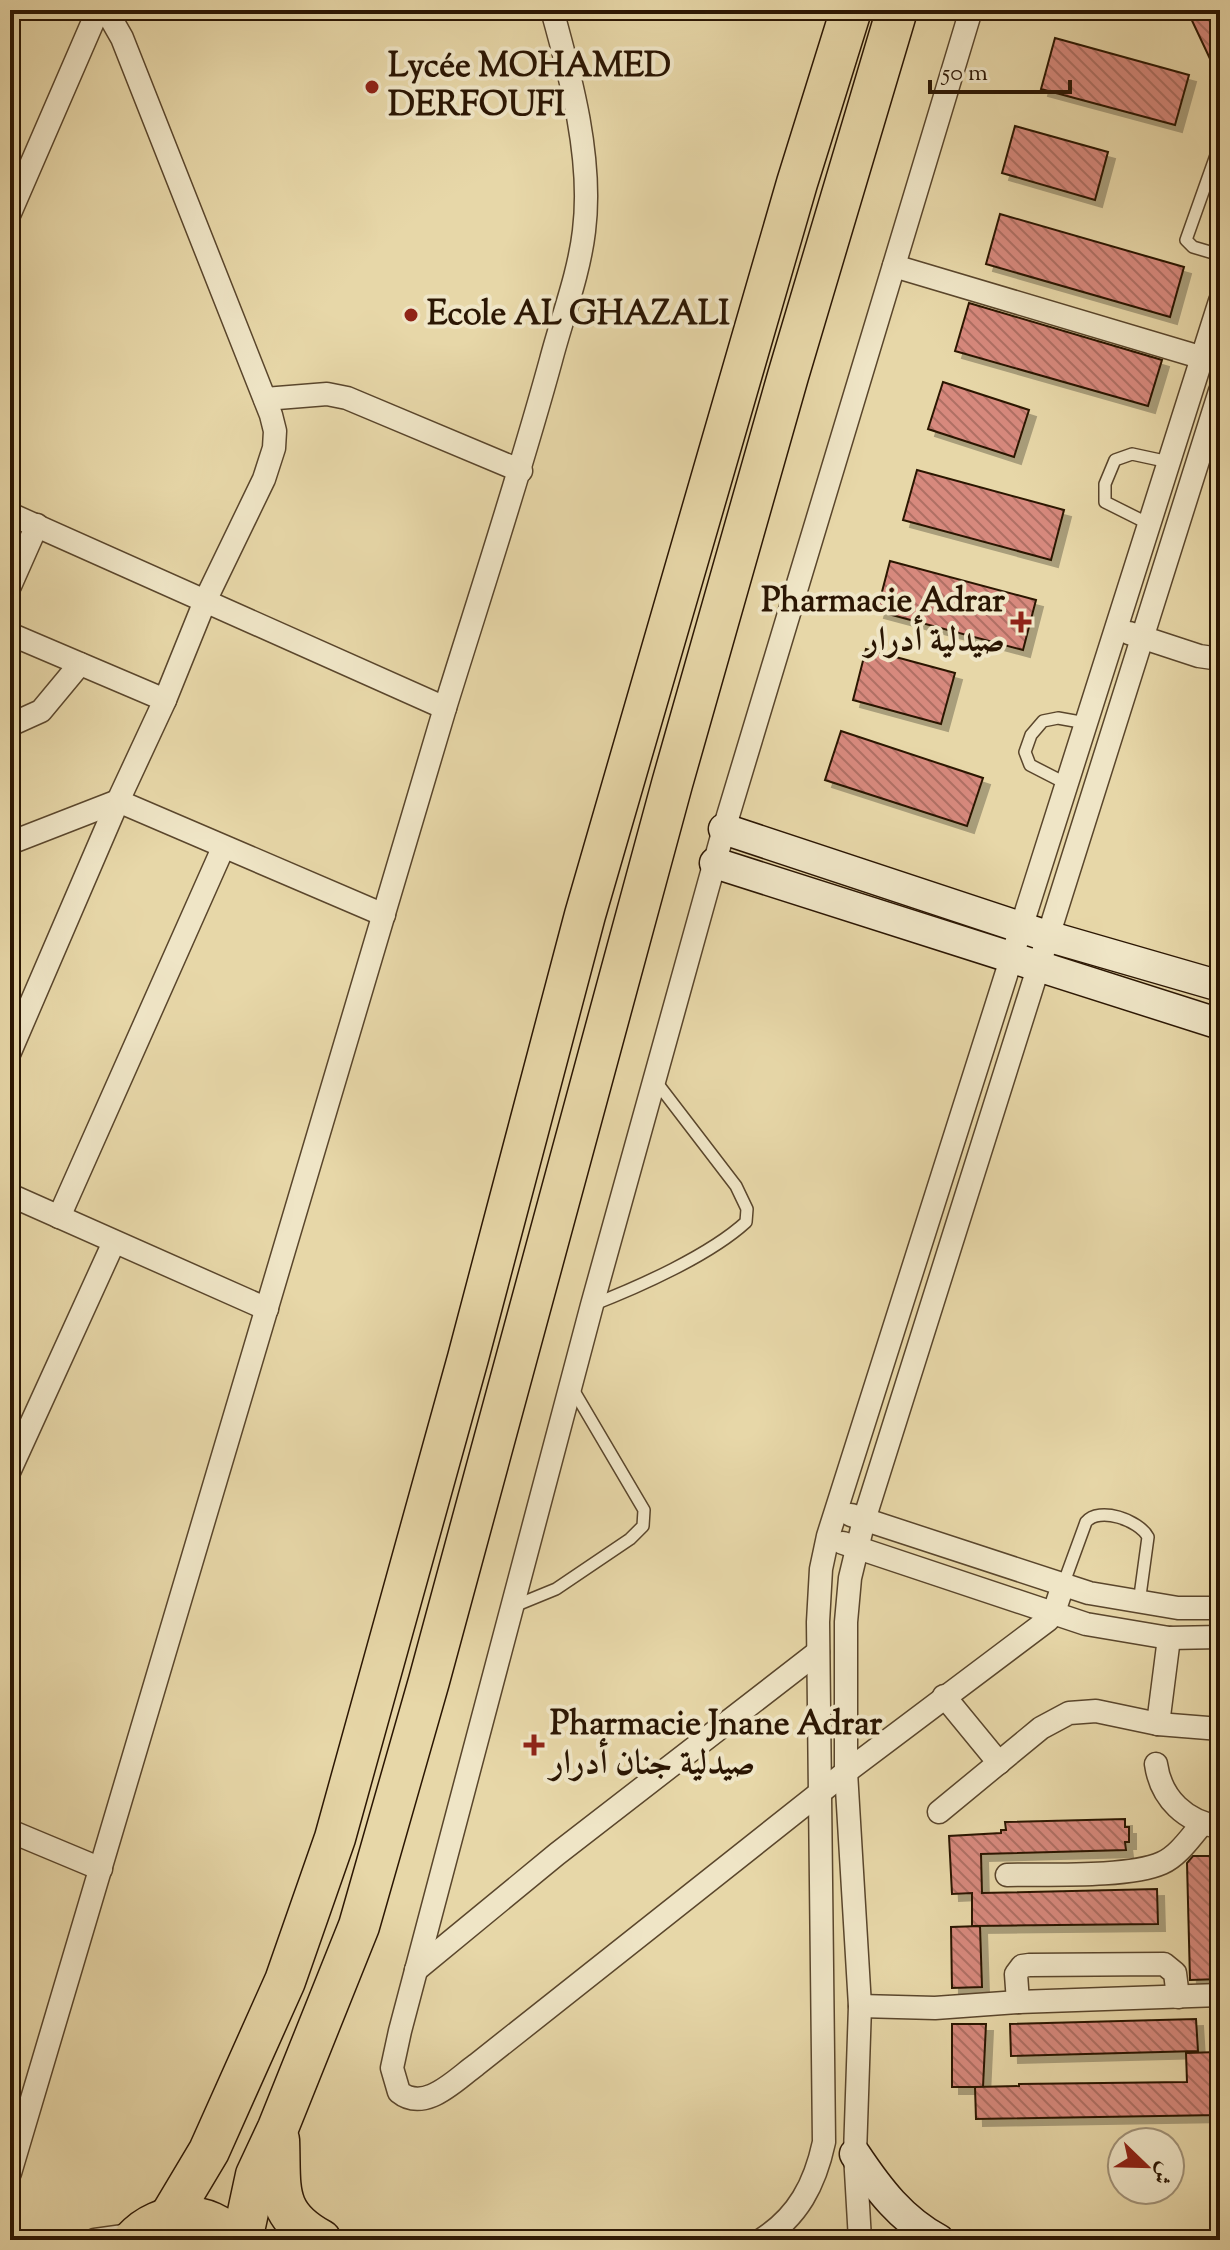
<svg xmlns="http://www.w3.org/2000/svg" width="1230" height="2250" font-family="'Sorts Mill Goudy',Amiri,serif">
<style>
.building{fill:url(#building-back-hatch);stroke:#2b1603;stroke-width:2;filter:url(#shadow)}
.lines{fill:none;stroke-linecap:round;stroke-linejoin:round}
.lane-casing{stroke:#5a462c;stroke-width:14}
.street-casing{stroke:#5a462c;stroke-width:25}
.secondary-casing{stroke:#2b1603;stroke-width:33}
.highway-casing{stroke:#2b1603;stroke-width:43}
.lane{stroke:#efe5c6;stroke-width:11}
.street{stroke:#efe5c6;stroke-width:22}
.secondary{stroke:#efe5c6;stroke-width:30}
.highway{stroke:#e7d7a8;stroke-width:40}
.poi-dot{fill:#8f2418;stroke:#efe5c6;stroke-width:3}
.labels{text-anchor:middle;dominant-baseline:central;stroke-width:8;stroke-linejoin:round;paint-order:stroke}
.poi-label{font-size:34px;font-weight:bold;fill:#2b1603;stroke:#efe5c6;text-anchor:start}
</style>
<defs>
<pattern id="building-back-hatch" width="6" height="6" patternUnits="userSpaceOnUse" patternTransform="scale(2)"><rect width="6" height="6" fill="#d7897d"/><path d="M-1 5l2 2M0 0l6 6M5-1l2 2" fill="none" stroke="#af6f64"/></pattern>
<filter id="shadow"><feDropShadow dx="7" dy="7" stdDeviation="0" flood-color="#0004"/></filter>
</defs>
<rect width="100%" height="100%" fill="#e7d7a8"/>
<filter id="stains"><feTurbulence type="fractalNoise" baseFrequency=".0025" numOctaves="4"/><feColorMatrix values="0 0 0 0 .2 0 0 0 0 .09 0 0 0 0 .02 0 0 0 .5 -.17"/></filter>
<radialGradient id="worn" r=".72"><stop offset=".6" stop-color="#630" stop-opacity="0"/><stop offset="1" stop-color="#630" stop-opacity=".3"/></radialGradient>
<!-- building -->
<g class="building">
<polygon points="1187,10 1220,10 1220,80"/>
<polygon points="1055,38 1189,75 1175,125 1041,89"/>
<polygon points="1015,126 1108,152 1095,200 1002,173"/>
<polygon points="1000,214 1184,267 1170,317 986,264"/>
<polygon points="969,303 1162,360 1148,406 955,351"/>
<polygon points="943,382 1029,410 1014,457 928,429"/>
<polygon points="917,470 1064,510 1051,560 903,520"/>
<polygon points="890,561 1036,600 1023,650 877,611"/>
<polygon points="866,649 955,673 941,724 853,700"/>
<polygon points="841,731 983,778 967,826 825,780"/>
<polygon points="1125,1819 1125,1827 1129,1827 1129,1842 1125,1842 1126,1850 981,1854 982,1893 1157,1889 1158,1924 972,1926 972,1893 952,1894 949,1836 1001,1833 1001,1830 1006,1830 1005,1822"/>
<polygon points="1193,1856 1220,1856 1220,1979 1190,1980 1187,1863"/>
<polygon points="980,1926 982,1987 952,1988 951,1927"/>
<polygon points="1196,2019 1198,2051 1011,2056 1010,2024"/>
<polygon points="952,2024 986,2024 983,2087 952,2087"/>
<polygon points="1218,2052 1219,2115 976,2119 975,2087 1019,2086 1019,2084 1187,2082 1186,2053"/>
</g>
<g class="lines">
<defs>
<g id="lane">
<polyline points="1220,144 1186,240 1193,247 1220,255"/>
<polyline points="1149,524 1105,502 1105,484 1115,460 1132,454 1169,462"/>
<polyline points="1067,784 1030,765 1025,752 1031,735 1043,721 1058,718 1086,723"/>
<path d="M592 1305C639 1287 710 1255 746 1222L747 1209 736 1186 654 1079"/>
<path d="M1063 1585 1086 1522C1099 1506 1139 1520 1148 1537L1139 1603"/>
<polyline points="512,1607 556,1589 630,1539 643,1526 644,1510 571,1386"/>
</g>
<g id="street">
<path d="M971 10 724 829 592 1305 400 2031 392 2068 399 2092C425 2113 455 2080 476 2065L846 1772 1048 1620 1056 1606 1063 1585"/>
<polyline points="10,213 98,10"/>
<polyline points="894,266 1220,363"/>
<polyline points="265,399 327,394 347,398 521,471"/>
<polyline points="10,514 445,708"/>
<polyline points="10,586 37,525"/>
<polyline points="1129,633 1199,656 1220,659"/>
<polyline points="10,634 165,700"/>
<polyline points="10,725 41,711 80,664"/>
<polyline points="10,843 118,801 384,915"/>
<polyline points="10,1052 118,801 165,700 205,601 264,479 274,448 275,431 271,415 122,38 106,10"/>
<polyline points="10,1195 267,1309"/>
<polyline points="59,1217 223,848"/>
<polyline points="10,1470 114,1242"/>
<polyline points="851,1515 1089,1593 1178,1608 1220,1608"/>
<polyline points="843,1543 1086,1624 1169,1638 1220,1637"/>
<polyline points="944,1696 999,1763"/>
<polyline points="1158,1724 1169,1638"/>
<path d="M1156 1764C1161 1799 1186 1822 1220 1827"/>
<polyline points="939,1812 1041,1728 1069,1713 1096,1711 1158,1724 1220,1729"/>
<polyline points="10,1831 101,1869"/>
<path d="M1007 1875C1045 1874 1128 1878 1162 1863 1178 1856 1190 1838 1202 1824"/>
<polyline points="416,1970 557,1854 818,1652"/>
<polyline points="1018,2002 1016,1974 1022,1966 1029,1965 1164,1964 1175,1973 1178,1997"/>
<polyline points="860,2006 935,2008 1018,2002 1220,1995"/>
<path d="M10 2173 445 708C481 592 519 477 551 360 562 318 579 274 584 231 593 159 571 78 552 10"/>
<polyline points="95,2240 138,2234"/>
<path d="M761 2240C798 2217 815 2184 824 2142L818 1622 821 1569 828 1536 1220 301"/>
<polyline points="860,2240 855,2154 860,2006 846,1772 846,1622 850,1578 864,1520 1220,391"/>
</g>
<g id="secondary">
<polyline points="724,829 1047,936 1220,986"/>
<polyline points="715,863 1220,1024"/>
<path d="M855 2154C879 2190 901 2219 939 2240"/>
</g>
<g id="highway">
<path d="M279 2140C281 2188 273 2214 321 2240"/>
<polyline points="169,2218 209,2151 285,1981 335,1838 468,1358 585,915 797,183 851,10"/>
<path d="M133 2240C161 2209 208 2209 235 2240"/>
<polyline points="242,2240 256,2175 278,2128 359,1926 429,1681 672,784 788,376 897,10"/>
</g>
</defs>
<!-- lane casing -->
<use href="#lane" class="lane-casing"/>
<!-- street casing -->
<use href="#street" class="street-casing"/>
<!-- secondary casing -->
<use href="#secondary" class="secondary-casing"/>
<!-- highway casing -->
<use href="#highway" class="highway-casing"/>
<!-- lane -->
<use href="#lane" class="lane"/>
<!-- street -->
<use href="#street" class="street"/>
<!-- secondary -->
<use href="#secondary" class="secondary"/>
<!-- highway -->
<use href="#highway" class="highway"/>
</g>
<!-- markers -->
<g class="poi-dot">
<circle cx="372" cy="87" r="8"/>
<circle cx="411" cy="315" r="8"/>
<path d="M1017 610h8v8h8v8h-8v8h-8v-8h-8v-8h8z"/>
<path d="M530 1733h8v8h8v8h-8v8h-8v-8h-8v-8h8z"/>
</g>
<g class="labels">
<!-- poi labels -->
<g class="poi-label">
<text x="388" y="67">Lycée MOHAMED<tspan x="388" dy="39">DERFOUFI</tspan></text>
<text x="427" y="315">Ecole AL GHAZALI</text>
<text x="1005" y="602" text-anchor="end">Pharmacie Adrar<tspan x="1005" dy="39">صيدلية أدرار</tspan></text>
<text x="550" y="1725">Pharmacie Jnane Adrar<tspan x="550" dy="39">صيدلية جنان أدرار</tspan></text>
</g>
</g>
<!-- margin -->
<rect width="1230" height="2250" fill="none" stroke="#e7d7a8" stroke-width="40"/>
<rect x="12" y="12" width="1206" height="2226" fill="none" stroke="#2b1603" stroke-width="4"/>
<rect x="20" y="20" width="1190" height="2210" fill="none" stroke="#2b1603" stroke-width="2"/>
<!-- north arrow -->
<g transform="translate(1146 2166) rotate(113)"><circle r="38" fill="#efe5c6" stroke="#a19278" stroke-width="2"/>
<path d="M0-6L14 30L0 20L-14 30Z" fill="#8f2418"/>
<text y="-12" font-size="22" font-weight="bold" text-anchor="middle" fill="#2b1603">ش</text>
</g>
<!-- scale -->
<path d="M930 80v12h140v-12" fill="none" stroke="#2b1603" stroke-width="4"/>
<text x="942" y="80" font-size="24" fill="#2b1603" stroke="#efe5c6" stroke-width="6" paint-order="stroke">50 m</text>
<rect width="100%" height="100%" filter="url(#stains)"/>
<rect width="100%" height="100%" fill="url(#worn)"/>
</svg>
